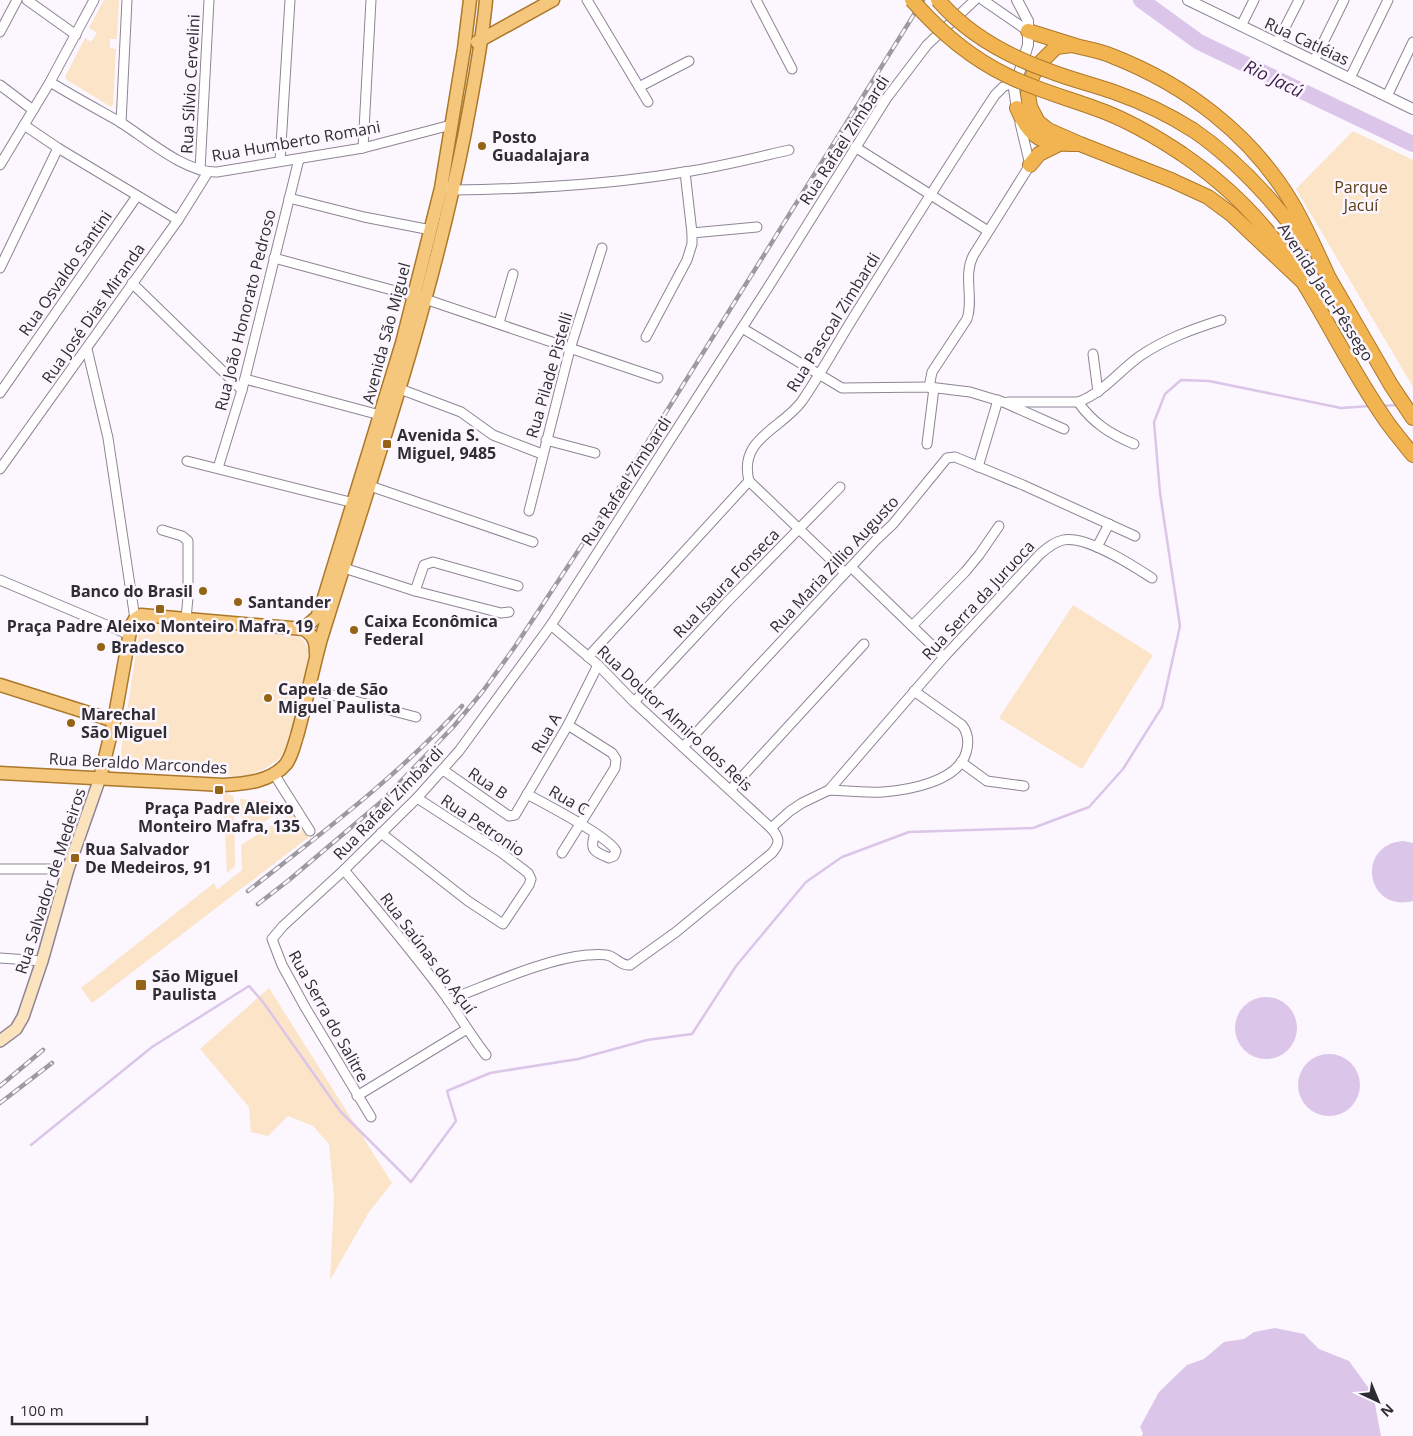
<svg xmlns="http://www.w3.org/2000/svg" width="1413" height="1436" font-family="'Open Sans',sans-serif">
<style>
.green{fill:#fbe4c8}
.water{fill:#dbc5e9}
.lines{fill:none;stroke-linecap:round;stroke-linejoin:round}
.stream{stroke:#dbc5e9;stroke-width:2.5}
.river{stroke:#dbc5e9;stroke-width:16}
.minor-casing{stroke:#8e8495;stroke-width:11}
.tertiary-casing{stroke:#8e8495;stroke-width:12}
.secondary-casing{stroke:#8e8495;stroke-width:14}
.primary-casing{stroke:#ac7829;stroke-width:15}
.trunk-casing{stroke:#ac7829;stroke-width:16}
.minor{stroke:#fff;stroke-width:9}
.tertiary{stroke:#fff;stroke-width:10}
.secondary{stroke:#fae3bd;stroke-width:11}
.primary{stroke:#f5c77c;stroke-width:12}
.trunk{stroke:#f2b450;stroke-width:14}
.rail-casing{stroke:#9d99a0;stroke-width:4.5}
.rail{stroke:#fcf7ff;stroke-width:2.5;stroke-dasharray:8;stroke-linecap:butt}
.trunk-bridge-casing{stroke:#ac7829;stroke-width:16;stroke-linecap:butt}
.trunk-bridge{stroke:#f2b450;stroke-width:14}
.poi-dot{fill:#956315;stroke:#fcf7ff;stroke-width:2}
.labels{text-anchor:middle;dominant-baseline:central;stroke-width:5;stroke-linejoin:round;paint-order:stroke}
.street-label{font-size:16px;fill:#302c33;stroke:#fcf7ff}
.poi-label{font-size:16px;font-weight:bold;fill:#302c33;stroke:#fcf7ff;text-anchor:start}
.park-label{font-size:16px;fill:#5a3d15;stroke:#fcf7ff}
.water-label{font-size:18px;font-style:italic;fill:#412351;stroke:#fcf7ff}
</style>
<rect width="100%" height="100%" fill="#fcf7ff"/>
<!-- green -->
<g class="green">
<polygon points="104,0 119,0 117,39 110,39 110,48 116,49 113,105 111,107 67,80 65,77 85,38 91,42 97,33 89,28"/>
<polygon points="1353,131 1413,160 1413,387 1296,189"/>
<polygon points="1073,605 1153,655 1082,769 999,718"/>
<path d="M155 624 300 637C308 645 310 652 310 663L289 747 279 759 264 769 244 777 119 764 139 632 145 625Z"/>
<polygon points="223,791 234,797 235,866 227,873"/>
<polygon points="240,799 279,802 282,808 281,811 243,836"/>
<polygon points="293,812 309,837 92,1003 81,988 214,883 217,890 242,870 241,845"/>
<polygon points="269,988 392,1183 369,1212 330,1280 334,1197 329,1144 313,1126 288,1116 268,1136 251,1132 249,1107 200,1049"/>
</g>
<!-- water -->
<g class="water">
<path d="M1403 841 1413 843V901C1366 913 1355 845 1403 841Z"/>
<circle cx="1266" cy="1028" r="31"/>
<circle cx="1329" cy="1085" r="31"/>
<polygon points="1275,1328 1304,1334 1319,1349 1349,1361 1373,1394 1381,1436 1142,1436 1143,1433 1140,1427 1159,1392 1187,1365 1204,1359 1224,1342 1244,1339 1254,1332"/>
</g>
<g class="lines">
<!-- stream -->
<g class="stream">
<polyline points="1381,406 1398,405"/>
<polyline points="31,1145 152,1047 249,986 263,1002 340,1111 411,1182 456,1121 447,1091 490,1073 578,1059 647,1040 692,1034 736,966 806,882 842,857 909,832 1033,828 1089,807 1123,769 1162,707 1180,626 1160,493 1154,422 1165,394 1181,380 1209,381 1341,408 1371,406"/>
</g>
<!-- river -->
<polyline class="river" points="1141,0 1199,42 1413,144"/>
<defs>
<g id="minor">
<polyline points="27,0 76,35"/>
<polyline points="587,0 648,102"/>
<polyline points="756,0 792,69"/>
<polyline points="983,0 1028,31"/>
<polyline points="1241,26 1254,0"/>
<polyline points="0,32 17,0"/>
<polyline points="1277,43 1299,0"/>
<polyline points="1314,61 1344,0"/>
<polyline points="1350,78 1388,0"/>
<path d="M50 82C73 96 97 109 120 122 147 139 185 173 217 172L363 148 451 125"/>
<polyline points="0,85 33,110"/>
<polyline points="639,87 689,61"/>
<polyline points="1387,96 1413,42"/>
<polyline points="121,123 127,0"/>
<polyline points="24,125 58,148 178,220"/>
<polyline points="855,147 988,231"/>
<polyline points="363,148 371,0"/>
<polyline points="280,161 290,0"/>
<polyline points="0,165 50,82 94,0"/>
<polyline points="200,170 209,0"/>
<path d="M447 189 453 190C531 189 608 185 684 172 719 167 754 158 789 150"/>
<polyline points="289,198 364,217 431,230"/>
<polyline points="692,233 757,227"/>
<polyline points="274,258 425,299 658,378"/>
<polyline points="0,268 58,148"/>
<polyline points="132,283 242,390"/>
<polyline points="499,323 513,274"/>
<polyline points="742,328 842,388 929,387 970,392 1003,402 1064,429"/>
<polyline points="646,337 687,260 692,244 692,233 685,172"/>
<polyline points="87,349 108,438 135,619"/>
<polyline points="1093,354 1098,392"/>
<polyline points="245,379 380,415"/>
<path d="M929 387 932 372 967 319C974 299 963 276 973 256L1030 165 1020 123"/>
<polyline points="400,389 461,412 493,435 542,454"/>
<polyline points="0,393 137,196"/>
<path d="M1008 402H1078C1103 393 1119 371 1140 356 1165 339 1193 329 1221 320"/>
<path d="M1078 402C1093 423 1110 434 1134 444"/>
<polyline points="546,440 595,453"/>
<polyline points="927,444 934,388"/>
<polyline points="187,461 354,503"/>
<polyline points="978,467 998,400"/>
<polyline points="218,468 242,390 299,159"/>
<polyline points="0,469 178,220 208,172"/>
<polyline points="749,481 845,573"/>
<polyline points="370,486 533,542"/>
<polyline points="529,511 570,349 602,248"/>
<polyline points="162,530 182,536 188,541 188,597 186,619"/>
<polyline points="1097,547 1109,524"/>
<polyline points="851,567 944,657"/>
<polyline points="344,568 415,591 501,613 509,612"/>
<polyline points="0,580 130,635"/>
<polyline points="415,591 424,565 433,562 518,586"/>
<polyline points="912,626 965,572 979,555 999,526"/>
<path d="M588 657 749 481C738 438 782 429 802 401 822 372 839 340 858 310 903 238 948 166 995 95L1003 87 1016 81"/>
<polyline points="309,689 416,717"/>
<polyline points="634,702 727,602 840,487"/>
<polyline points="683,747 876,540 893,524 947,458 955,457 1023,485 1135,536"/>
<polyline points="961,762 987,781 1024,786"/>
<polyline points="443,770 509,816 515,815 568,725 598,665"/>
<polyline points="274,774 310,831"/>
<polyline points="730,790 864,644"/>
<path d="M829 790C847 791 866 793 883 792 908 790 957 782 966 753 969 743 969 734 962 725L914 691"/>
<path d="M527 794C545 804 608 836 616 851L614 856 609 858C594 851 589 851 595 833"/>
<path d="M771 828 790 811 802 803 829 790 944 657 1040 554C1047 548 1054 542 1063 540 1086 535 1132 565 1152 578"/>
<polyline points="381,833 468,901 503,924 529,885 531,879 528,873 502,853 417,798"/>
<polyline points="562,853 615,768 616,759 612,753 568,725"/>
<polyline points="0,869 68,869"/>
<path d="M344 870C379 912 415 954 447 998 460 1017 472 1037 486 1055"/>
<polyline points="0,958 42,961"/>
<path d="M448 1000C489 985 544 959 587 955 594 955 603 953 610 956 617 959 622 966 630 965L676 932 772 853C781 843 779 837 771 828L634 702 598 665 551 625"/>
<polyline points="357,1096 467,1029"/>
<polyline points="371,1117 305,1007 282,965 272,939 283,926 344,870 417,798 459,751 551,625 769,286 886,99 927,45 975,0"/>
</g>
<g id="tertiary">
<polyline points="1188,0 1413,109"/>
<polyline points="1017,108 1014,89 1028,45 1028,21 1017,0"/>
</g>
<polyline id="secondary" points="0,1041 16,1029 23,1017 42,961 68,869 100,778"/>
<g id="primary">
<polyline points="477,42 553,0"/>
<polyline points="303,629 317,617 322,604 402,343 441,188 464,49 470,0"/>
<polyline points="0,685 114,721"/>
<path d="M0 773 223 785C244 784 271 782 286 764 292 756 294 745 297 736 306 704 312 671 321 639 373 471 431 305 465 132 473 88 482 45 486 0"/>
<path d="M100 778 114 721 131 626 135 619 141 615 303 629C314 635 316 642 316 654"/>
</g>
<g id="trunk">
<path d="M1028 31C1044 36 1060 41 1076 46 1088 49 1101 51 1112 56 1186 85 1251 134 1292 203 1305 225 1316 250 1327 274"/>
<polyline points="1072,45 1056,47 1038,65 1031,79 1028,94 1030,107 1038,122 1048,130 1080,144 1171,180 1208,197 1231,214 1301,280"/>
<path d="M1017 108C1030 139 1043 145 1077 144"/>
<path d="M1193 130C1237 160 1273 200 1305 243"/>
<path d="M1182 154C1217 178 1250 208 1276 242 1318 298 1346 364 1387 422 1395 433 1404 444 1413 455"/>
<polyline points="1030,165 1039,154 1057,145"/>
<polyline points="1322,266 1391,385 1413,418"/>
</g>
</defs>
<!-- minor casing -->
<use href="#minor" class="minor-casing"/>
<!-- tertiary casing -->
<use href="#tertiary" class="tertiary-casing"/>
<!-- secondary casing -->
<use href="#secondary" class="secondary-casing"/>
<!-- primary casing -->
<use href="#primary" class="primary-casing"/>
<!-- trunk casing -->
<use href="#trunk" class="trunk-casing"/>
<!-- minor -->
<use href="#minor" class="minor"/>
<!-- tertiary -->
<use href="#tertiary" class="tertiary"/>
<!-- secondary -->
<use href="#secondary" class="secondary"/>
<!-- primary -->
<use href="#primary" class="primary"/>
<!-- trunk -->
<use href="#trunk" class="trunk"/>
<defs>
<g id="rail">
<path d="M248 891C322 833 398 776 462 706"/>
<polyline points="258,904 289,880 381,802 454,726 483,691 514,648 605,510 923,0"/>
<polyline points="0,1086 43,1050"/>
<polyline points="0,1103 52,1063"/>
</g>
</defs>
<!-- rail casing -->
<use href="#rail" class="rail-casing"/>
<!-- rail -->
<use href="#rail" class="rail"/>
<defs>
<g id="trunk-bridge">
<path d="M912 0C939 31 969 57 1006 75 1038 91 1072 99 1105 112 1133 123 1158 138 1182 154"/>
<path d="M938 0C968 35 1009 57 1052 72 1073 80 1094 85 1114 92 1142 102 1168 114 1193 130"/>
</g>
</defs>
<!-- trunk-bridge casing -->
<use href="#trunk-bridge" class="trunk-bridge-casing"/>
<!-- trunk-bridge -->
<use href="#trunk-bridge" class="trunk-bridge"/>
</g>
<!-- markers -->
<g class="poi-dot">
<circle cx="482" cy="146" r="5"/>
<rect x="382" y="439" width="10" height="10" rx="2.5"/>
<circle cx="203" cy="591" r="5"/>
<circle cx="238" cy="602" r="5"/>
<rect x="155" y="604" width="10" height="10" rx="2.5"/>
<circle cx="354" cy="630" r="5"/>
<circle cx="101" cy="647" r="5"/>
<circle cx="268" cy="698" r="5"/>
<circle cx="71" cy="723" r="5"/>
<rect x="214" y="785" width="10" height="10" rx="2.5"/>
<rect x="70" y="853" width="10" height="10" rx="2.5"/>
<rect x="135" y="979" width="12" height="12" rx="2.5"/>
</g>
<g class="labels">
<!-- street labels -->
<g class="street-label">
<text transform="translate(1307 41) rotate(25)">Rua Catléias</text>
<text transform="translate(190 84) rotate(-87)">Rua Sílvio Cervelini</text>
<text transform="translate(844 140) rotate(-57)">Rua Rafael Zimbardi</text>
<text transform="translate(296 141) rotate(-10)">Rua Humberto Romani</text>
<text transform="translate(65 273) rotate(-55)">Rua Osvaldo Santini</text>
<text transform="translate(1326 292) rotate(57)">Avenida Jacu-Pêssego</text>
<text transform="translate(245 310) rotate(-76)">Rua João Honorato Pedroso</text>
<text transform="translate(93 313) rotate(-55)">Rua José Dias Miranda</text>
<text transform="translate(833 322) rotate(-58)">Rua Pascoal Zimbardi</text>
<text transform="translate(386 333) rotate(-75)">Avenida São Miguel</text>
<text transform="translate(549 375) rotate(-74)">Rua Pilade Pistelli</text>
<text transform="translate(626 481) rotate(-57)">Rua Rafael Zimbardi</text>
<text transform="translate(834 564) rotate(-47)">Rua Maria Zillio Augusto</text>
<text transform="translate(726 583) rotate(-46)">Rua Isaura Fonseca</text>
<text transform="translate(978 600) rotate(-47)">Rua Serra da Juruoca</text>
<text transform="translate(675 718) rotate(43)">Rua Doutor Almiro dos Reis</text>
<text transform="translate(546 733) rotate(-60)">Rua A</text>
<text transform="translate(138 763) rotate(3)">Rua Beraldo Marcondes</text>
<text transform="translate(488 783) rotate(34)">Rua B</text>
<text transform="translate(569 800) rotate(30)">Rua C</text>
<text transform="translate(388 803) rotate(-46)">Rua Rafael Zimbardi</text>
<text transform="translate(483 825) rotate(34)">Rua Petronio</text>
<text transform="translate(50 881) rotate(-72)">Rua Salvador de Medeiros</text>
<text transform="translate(428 953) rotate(53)">Rua Saúnas do Açuí</text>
<text transform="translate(329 1016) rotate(61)">Rua Serra do Salitre</text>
</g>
<!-- poi labels -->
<g class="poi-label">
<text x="492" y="137">Posto<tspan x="492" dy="18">Guadalajara</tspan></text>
<text x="397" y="435">Avenida S.<tspan x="397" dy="18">Miguel, 9485</tspan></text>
<text x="193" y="591" text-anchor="end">Banco do Brasil</text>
<text x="248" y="602">Santander</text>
<text x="364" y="621">Caixa Econômica<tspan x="364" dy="18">Federal</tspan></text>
<text x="160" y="626" text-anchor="middle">Praça Padre Aleixo Monteiro Mafra, 19</text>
<text x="111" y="647">Bradesco</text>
<text x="278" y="689">Capela de São<tspan x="278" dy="18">Miguel Paulista</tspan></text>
<text x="81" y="714">Marechal<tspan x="81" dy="18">São Miguel</tspan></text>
<text x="219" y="808" text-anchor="middle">Praça Padre Aleixo<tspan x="219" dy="18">Monteiro Mafra, 135</tspan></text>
<text x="85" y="849">Rua Salvador<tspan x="85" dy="18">De Medeiros, 91</tspan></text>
<text x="152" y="976">São Miguel<tspan x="152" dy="18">Paulista</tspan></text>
</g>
<!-- park labels -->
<g class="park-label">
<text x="1361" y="187">Parque<tspan x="1361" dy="18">Jacuí</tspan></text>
</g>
<!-- water labels -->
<g class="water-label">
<text transform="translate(1274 78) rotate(26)">Rio Jacú</text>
</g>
</g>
<!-- north arrow -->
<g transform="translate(1378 1401) rotate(136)" stroke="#fcf7ff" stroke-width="4" paint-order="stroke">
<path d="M0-4L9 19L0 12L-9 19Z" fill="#302c33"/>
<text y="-8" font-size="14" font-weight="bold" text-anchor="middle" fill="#302c33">N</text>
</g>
<!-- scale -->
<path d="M12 1416v8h135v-8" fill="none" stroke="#302c33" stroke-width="2.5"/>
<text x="20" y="1416" font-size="15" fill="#302c33" stroke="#fcf7ff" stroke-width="4" paint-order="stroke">100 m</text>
</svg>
